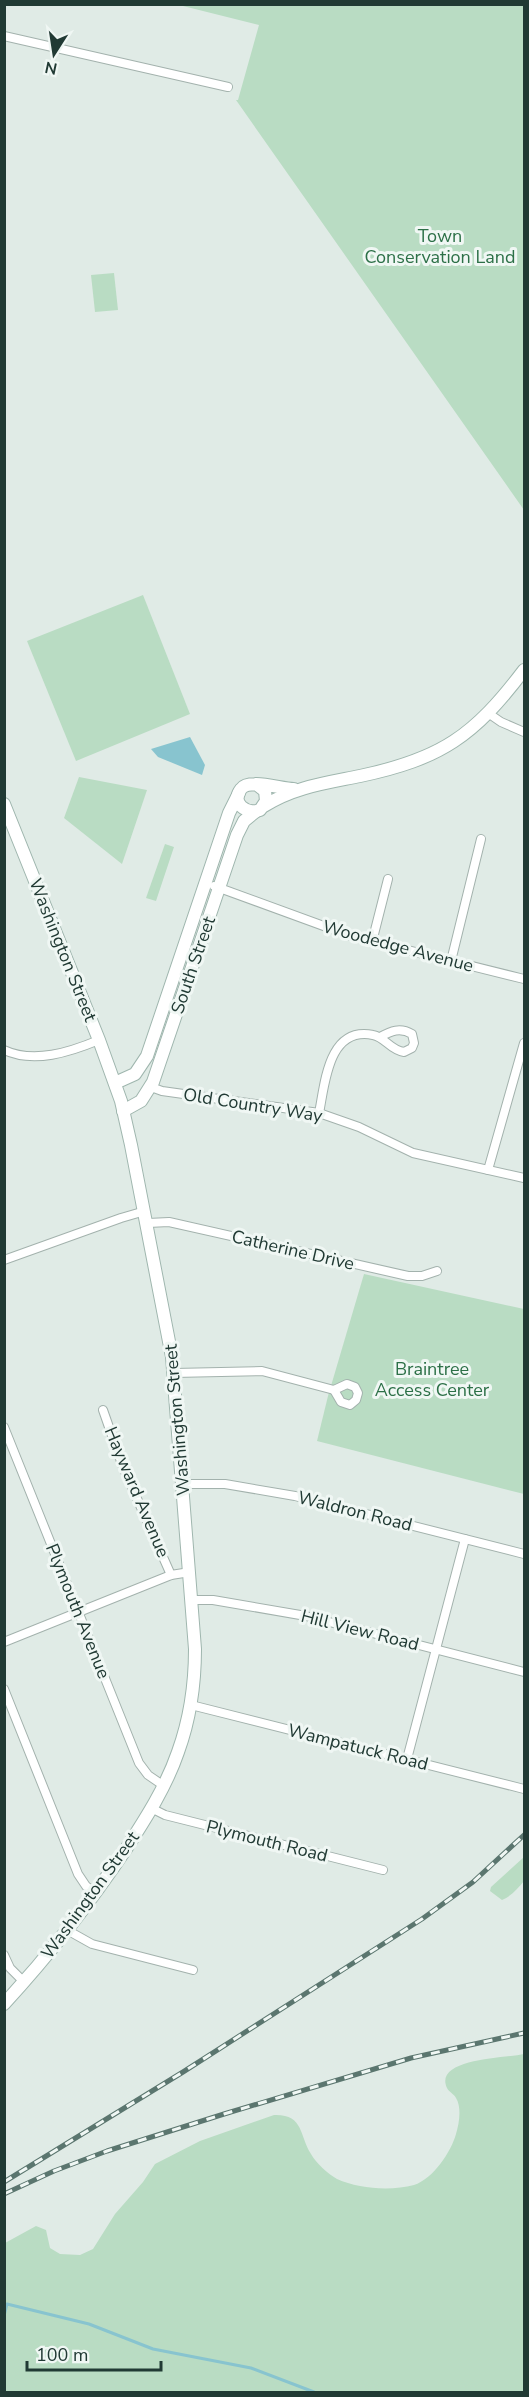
<svg xmlns="http://www.w3.org/2000/svg" width="529" height="2397" font-family="'Nunito Sans',sans-serif">
<style>
.green{fill:#b9dcc3}
.water{fill:#88c4cf}
.lines{fill:none;stroke-linecap:round;stroke-linejoin:round}
.stream{stroke:#88c4cf;stroke-width:3}
.minor-casing{stroke:#a3b2ad;stroke-width:10}
.secondary-casing{stroke:#9fb6ae;stroke-width:14}
.minor{stroke:#fff;stroke-width:8}
.secondary{stroke:#fff;stroke-width:12}
.rail-casing{stroke:#5b766f;stroke-width:5}
.rail{stroke:#f0f7f4;stroke-width:3;stroke-dasharray:9;stroke-linecap:butt}
.labels{text-anchor:middle;dominant-baseline:central;stroke-width:6;stroke-linejoin:round;paint-order:stroke}
.park-label{font-size:18px;fill:#2c7047;stroke:#f0f7f4}
.street-label{font-size:18px;fill:#213a34;stroke:#f0f7f4}
</style>
<rect width="100%" height="100%" fill="#e0ebe6"/>
<!-- green -->
<g class="green">
<polygon points="179,5 524,5 524,510 236,100 238,100 259,25"/>
<polygon points="114,273 118,310 95,312 91,275"/>
<polygon points="143,595 190,714 76,761 27,641"/>
<polygon points="79,777 147,790 122,864 64,818"/>
<polygon points="165,844 174,847 156,901 146,898"/>
<polygon points="364,1274 524,1309 524,1494 317,1441 328,1396"/>
<path d="M524 1857V1881C518 1888 512 1896 502 1900L490 1891 491 1887Z"/>
<path d="M524 2054V2392H5V2243L36 2226 46 2230 50 2248 60 2254 80 2255 93 2249 115 2214 143 2182 155 2164 200 2141 274 2115C304 2114 299 2135 311 2154 316 2163 328 2174 337 2179 359 2189 391 2191 414 2185 433 2179 451 2152 456 2134 459 2124 462 2108 456 2098 454 2094 449 2092 447 2088 433 2058 508 2058 524 2054Z"/>
</g>
<!-- water -->
<polygon class="water" points="190,737 205,765 202,775 158,757 151,749"/>
<g class="lines">
<!-- stream -->
<polyline class="stream" points="4,2316 7,2304 89,2324 153,2349 251,2368 314,2392"/>
<defs>
<g id="minor">
<polyline points="4,36 228,87"/>
<polyline points="488,713 501,722 524,732"/>
<polyline points="214,886 351,936 524,979"/>
<polyline points="372,942 388,879"/>
<polyline points="451,961 481,839"/>
<path d="M4 1050C34 1064 70 1052 99 1040"/>
<polyline points="151,1087 162,1091 319,1113 359,1127 413,1153 524,1178"/>
<path d="M319 1113C325 1084 328 1026 373 1035 385 1037 390 1050 404 1052L412 1048 414 1043 412 1034C400 1027 391 1031 380 1037"/>
<polyline points="488,1170 524,1043"/>
<polyline points="148,1223 169,1222 408,1276 422,1276 437,1271"/>
<polyline points="4,1260 121,1218 145,1211"/>
<polyline points="174,1373 262,1371 334,1390"/>
<polygon points="347,1384 355,1387 358,1393 356,1400 350,1405 341,1402 334,1390"/>
<polyline points="103,1410 123,1467 171,1575"/>
<polyline points="4,1427 139,1763 148,1775 164,1786"/>
<polyline points="183,1484 225,1484 295,1496 524,1554"/>
<polyline points="193,1600 213,1600 306,1616 524,1672"/>
<polyline points="4,1642 171,1575 190,1572"/>
<polyline points="4,1689 78,1874 86,1886 95,1893"/>
<polyline points="191,1705 524,1789"/>
<polyline points="407,1759 465,1539"/>
<polyline points="151,1808 165,1815 383,1870"/>
<polyline points="67,1930 92,1944 193,1970"/>
<polyline points="4,1955 10,1968 24,1982"/>
</g>
<g id="secondary">
<path d="M256 784 265 791 266 801 260 810C247 815 230 803 241 789 249 778 281 789 294 789"/>
<path d="M4 804 99 1040 121 1101 131 1145 172 1357 195 1649C195 1685 190 1719 178 1752 166 1787 146 1818 126 1849 89 1904 49 1955 4 2004"/>
<path d="M264 806C294 787 326 783 360 776 441 759 474 736 524 670"/>
<polyline points="115,1083 135,1074 147,1056 229,813 239,793"/>
<polyline points="123,1111 141,1101 153,1082 237,835 244,821 255,812"/>
</g>
</defs>
<!-- minor casing -->
<use href="#minor" class="minor-casing"/>
<!-- secondary casing -->
<use href="#secondary" class="secondary-casing"/>
<!-- minor -->
<use href="#minor" class="minor"/>
<!-- secondary -->
<use href="#secondary" class="secondary"/>
<defs>
<g id="rail">
<polyline points="4,2182 183,2072 422,1919 473,1882 524,1835"/>
<polyline points="4,2194 54,2171 107,2151 224,2114 411,2058 524,2033"/>
</g>
</defs>
<!-- rail casing -->
<use href="#rail" class="rail-casing"/>
<!-- rail -->
<use href="#rail" class="rail"/>
</g>
<g class="labels">
<!-- park labels -->
<g class="park-label">
<text x="440" y="236">Town<tspan x="440" dy="21">Conservation Land</tspan></text>
<text x="432" y="1369">Braintree<tspan x="432" dy="21">Access Center</tspan></text>
</g>
<!-- street labels -->
<g class="street-label">
<text transform="translate(398 946) rotate(15)">Woodedge Avenue</text>
<text transform="translate(63 950) rotate(68)">Washington Street</text>
<text transform="translate(193 965) rotate(-71)">South Street</text>
<text transform="translate(253 1105) rotate(9)">Old Country Way</text>
<text transform="translate(293 1250) rotate(13)">Catherine Drive</text>
<text transform="translate(177 1420) rotate(-95)">Washington Street</text>
<text transform="translate(137 1492) rotate(67)">Hayward Avenue</text>
<text transform="translate(355 1511) rotate(14)">Waldron Road</text>
<text transform="translate(78 1611) rotate(68)">Plymouth Avenue</text>
<text transform="translate(360 1630) rotate(14)">Hill View Road</text>
<text transform="translate(358 1747) rotate(14)">Wampatuck Road</text>
<text transform="translate(267 1841) rotate(14)">Plymouth Road</text>
<text transform="translate(90 1895) rotate(-54)">Washington Street</text>
</g>
</g>
<!-- border -->
<rect width="529" height="2397" fill="none" stroke="#213a34" stroke-width="12"/>
<!-- north arrow -->
<g transform="translate(54 54) rotate(192)" stroke="#f0f7f4" stroke-width="4.5" paint-order="stroke">
<path d="M0-4.5L10 22L0 15L-10 22Z" fill="#213a34"/>
<text y="-9" font-size="16" font-weight="bold" text-anchor="middle" fill="#213a34">N</text>
</g>
<!-- scale -->
<path d="M27 2361v9h134v-9" fill="none" stroke="#213a34" stroke-width="3"/>
<text x="36" y="2361" font-size="18" fill="#213a34" stroke="#f0f7f4" stroke-width="4.5" paint-order="stroke">100 m</text>
</svg>
